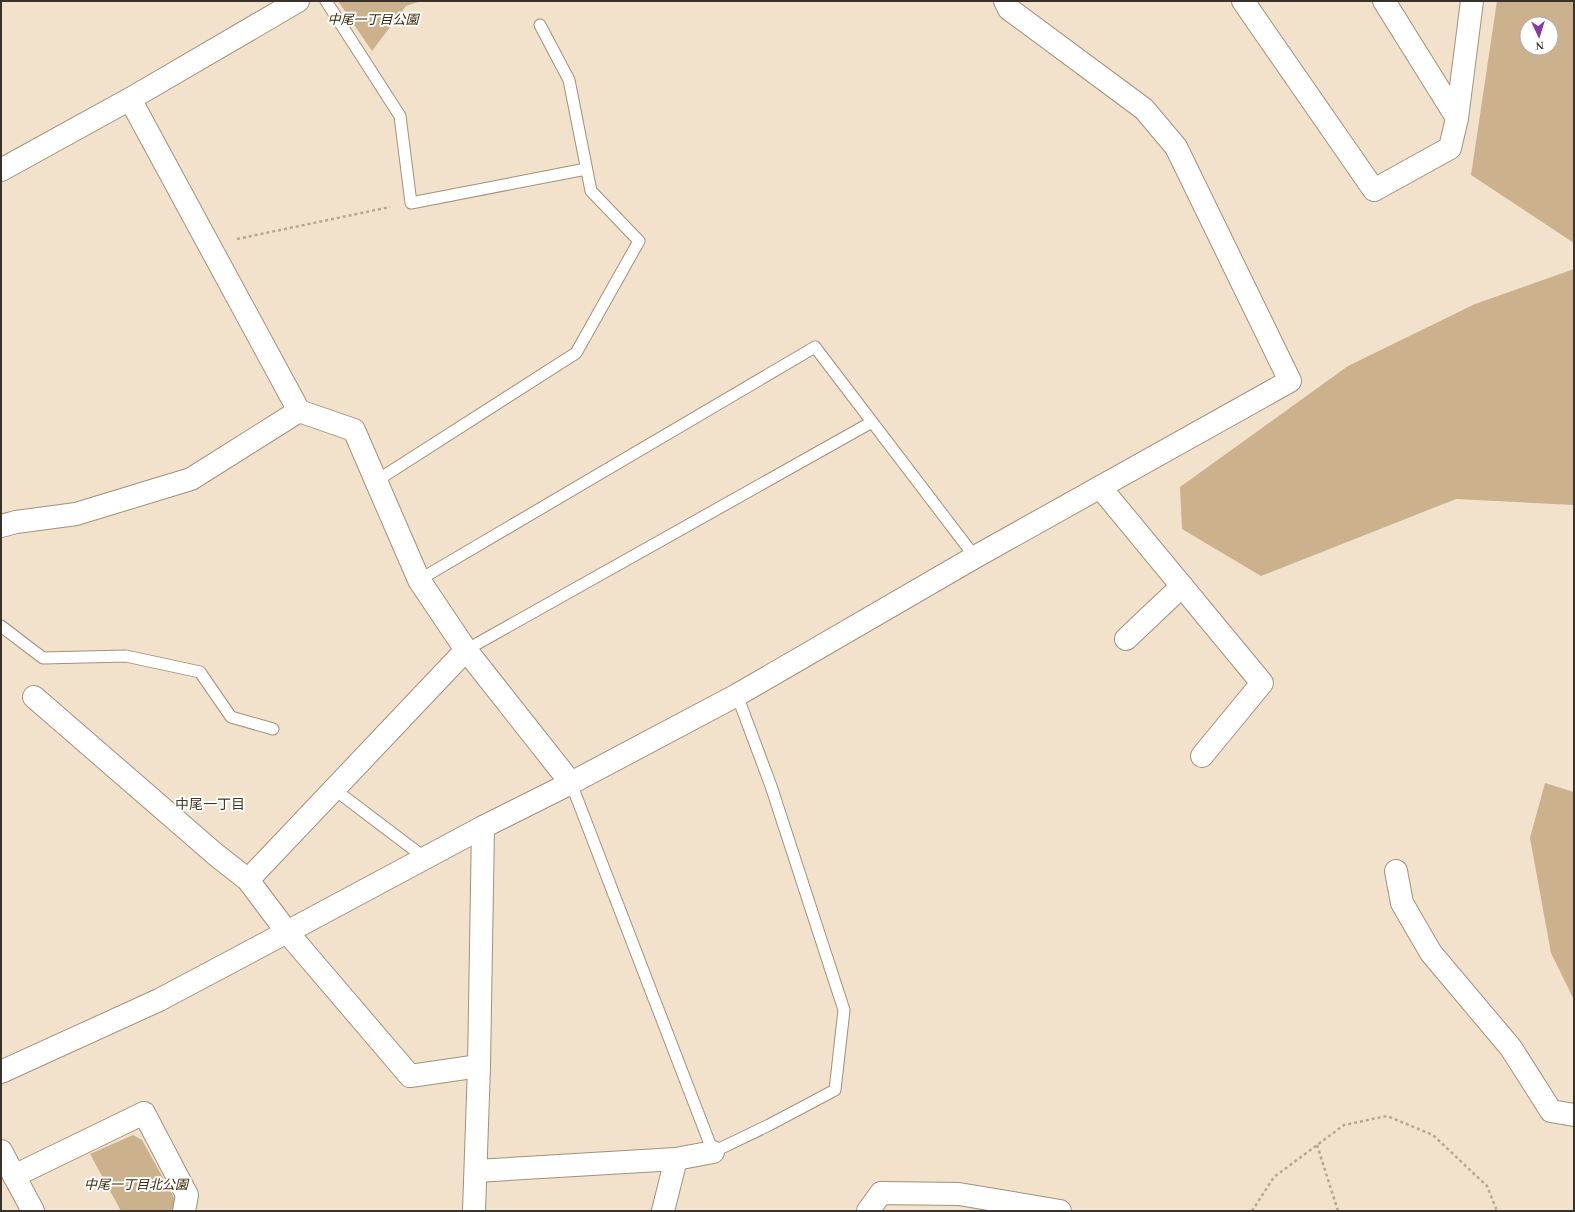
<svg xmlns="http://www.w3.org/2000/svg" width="1575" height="1212" font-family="'Times New Roman','Noto Sans JP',serif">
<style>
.green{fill:#cbb18c;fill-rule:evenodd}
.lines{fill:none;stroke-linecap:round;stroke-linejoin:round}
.service-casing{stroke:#a0917c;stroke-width:13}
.minor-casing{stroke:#a0917c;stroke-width:24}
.path{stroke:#b4a795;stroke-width:2.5;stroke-dasharray:3 3;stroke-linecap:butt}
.service{stroke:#fff;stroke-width:11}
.minor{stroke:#fff;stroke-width:22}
.labels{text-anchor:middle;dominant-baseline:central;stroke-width:4;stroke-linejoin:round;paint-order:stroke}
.park-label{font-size:13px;font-style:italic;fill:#382505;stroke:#fff}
.neighbourhood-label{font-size:14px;fill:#433724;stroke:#fff}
</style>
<rect width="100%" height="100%" fill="#f2e2cb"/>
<!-- green -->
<g class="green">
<polygon points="338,1 421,1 406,6 372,51"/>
<path d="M1497 1H1574V243L1471 175ZM1527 24H1551V48H1527Z"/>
<polygon points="1574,269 1574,505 1456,499 1261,576 1182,529 1180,487 1348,366 1475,304"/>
<polygon points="1545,783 1574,792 1574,1000 1551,953 1530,838"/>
<polygon points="133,1135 142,1140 176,1201 174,1211 121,1211 90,1154"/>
</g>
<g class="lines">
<defs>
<g id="service">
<polyline points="326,1 400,116 411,203 586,169"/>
<polyline points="376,481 576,353 639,241 591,191 569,80 540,25"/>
<polyline points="419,580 815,347 975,557"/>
<polyline points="1,626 43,658 126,656 200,672 231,717 273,729"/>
<polyline points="466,650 872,422"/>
<polyline points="571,783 713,1152 769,1125 835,1090 844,1010 771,786 737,695"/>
<polyline points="334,789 425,858"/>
</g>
<g id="minor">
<polyline points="298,1 130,99 299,411 354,430 419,580 466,650 571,783"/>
<polyline points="1243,1 1374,190 1450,148 1457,118 1472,1"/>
<polyline points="1384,1 1457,118"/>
<polyline points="1,170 130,99"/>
<polyline points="1100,487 1262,683 1202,756"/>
<polyline points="1,526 16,522 76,514 191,479 299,411"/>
<polyline points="1126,639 1182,586"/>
<polyline points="34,697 215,854 248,880 287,932 483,827 571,783 737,695 975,557 1290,381 1176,147 1144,109 1009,9 1005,1"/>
<polyline points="1396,871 1402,903 1431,953 1511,1048 1551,1111 1574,1115"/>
<polyline points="248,880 466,650"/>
<polyline points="1,1072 159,1000 287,932 410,1076 479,1066"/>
<polyline points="1,1151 33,1211"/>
<polyline points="476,1171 676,1159 713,1152"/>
<polyline points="14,1176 144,1113 187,1195 184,1211"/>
<polyline points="474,1211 479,1066 483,827"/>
<polyline points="663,1211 676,1159"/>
<polyline points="868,1211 881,1193 959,1194 1060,1211"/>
</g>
</defs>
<!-- service casing -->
<use href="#service" class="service-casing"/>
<!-- minor casing -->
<use href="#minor" class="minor-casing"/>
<!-- path -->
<g class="path">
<polyline points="237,239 390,207"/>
<polyline points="1317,1145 1338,1211"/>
<polyline points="1252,1211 1274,1177 1344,1125 1387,1116 1433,1135 1487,1186 1497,1211"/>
</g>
<!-- service -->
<use href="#service" class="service"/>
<!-- minor -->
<use href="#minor" class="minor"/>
</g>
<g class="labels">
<!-- park labels -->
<g class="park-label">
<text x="373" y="19">中尾一丁目公園</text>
<text x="136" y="1184">中尾一丁目北公園</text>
</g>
<!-- neighbourhood labels -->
<g class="neighbourhood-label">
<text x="210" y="804">中尾一丁目</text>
</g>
</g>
<!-- border -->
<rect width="1575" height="1212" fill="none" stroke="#38322a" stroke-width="4"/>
<!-- north arrow -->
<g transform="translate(1539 36) rotate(176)"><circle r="19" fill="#ffffff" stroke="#afadaa"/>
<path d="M0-3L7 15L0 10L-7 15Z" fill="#8838a8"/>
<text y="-6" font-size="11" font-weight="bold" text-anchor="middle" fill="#38322a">N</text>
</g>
</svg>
